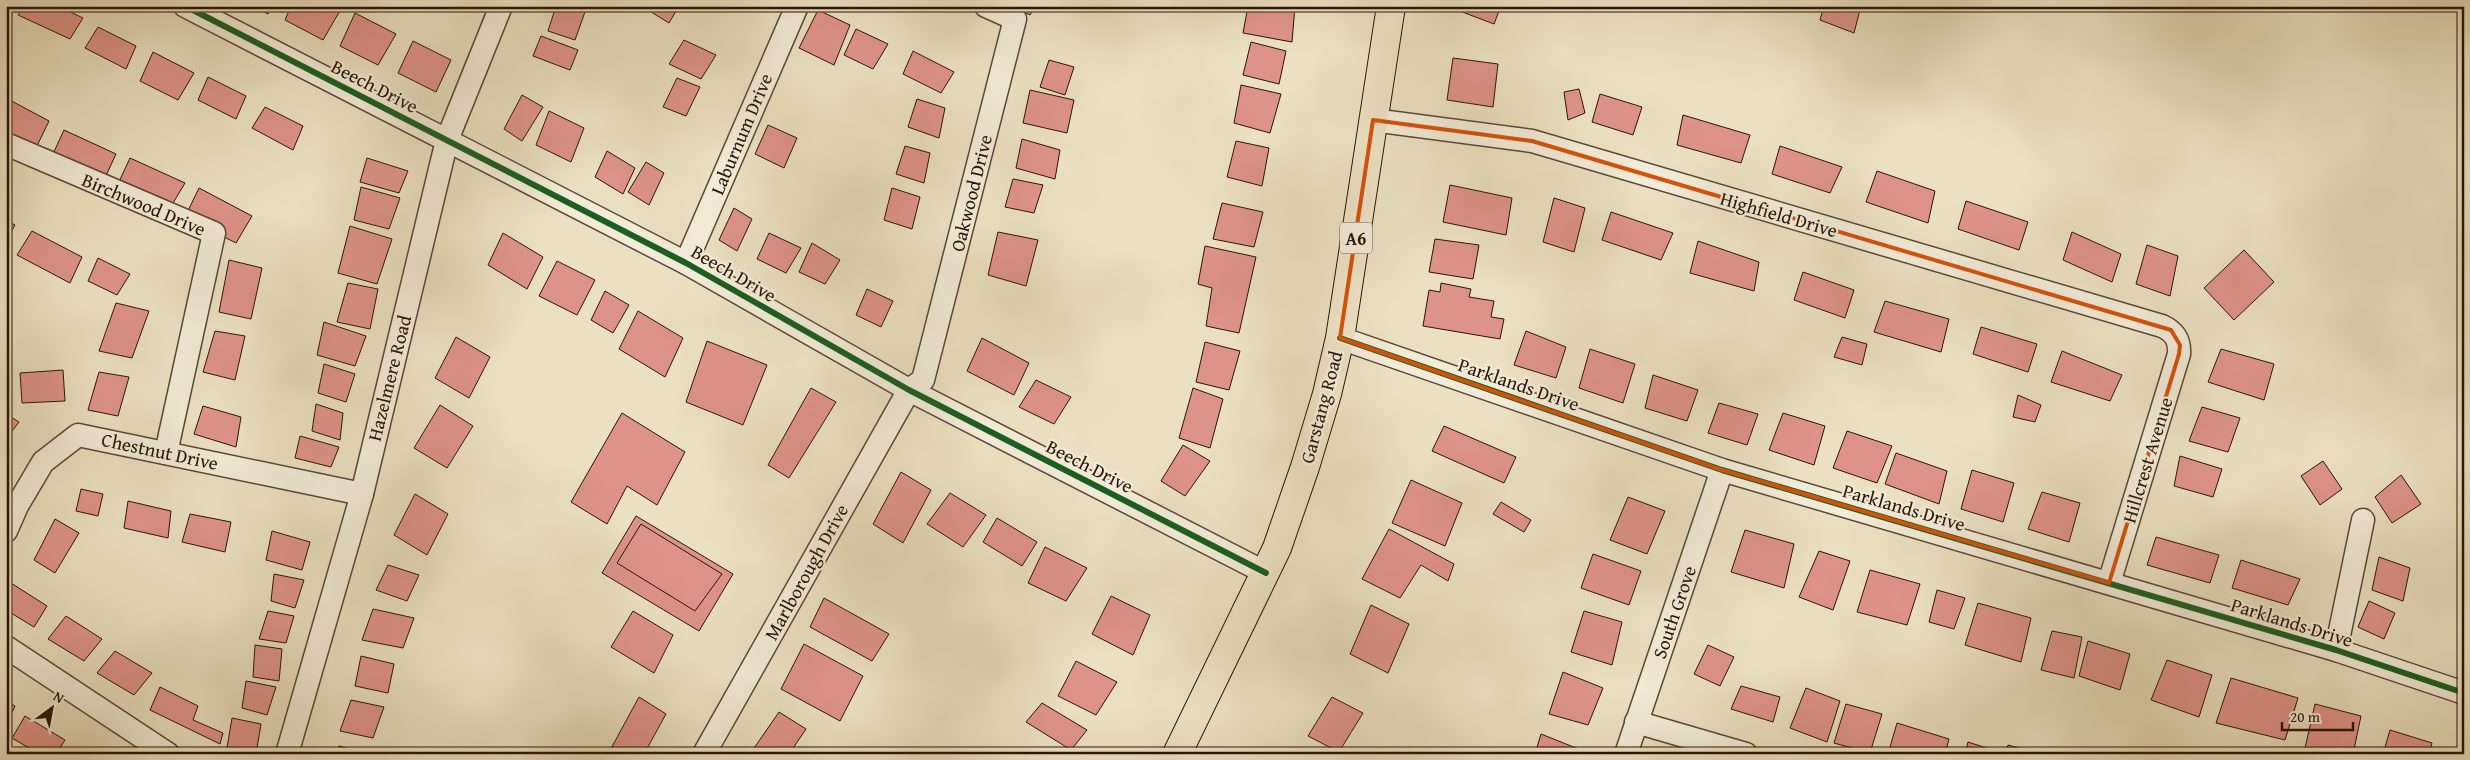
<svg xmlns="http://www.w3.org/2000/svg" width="2470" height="760" font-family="'Gentium Book Plus',serif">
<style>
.building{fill:#de938a;stroke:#2a1405}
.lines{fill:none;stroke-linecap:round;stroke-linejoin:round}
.street-casing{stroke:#5a4734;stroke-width:25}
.highway-casing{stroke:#2a1405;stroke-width:30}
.street{stroke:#f2ebd7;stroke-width:22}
.highway{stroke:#ebe0c1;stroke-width:28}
.cycleway-casing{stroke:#f2ebd7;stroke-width:9}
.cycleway{stroke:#1b5e20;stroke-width:6}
.marked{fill:none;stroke:#d5520b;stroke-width:4;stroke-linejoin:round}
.labels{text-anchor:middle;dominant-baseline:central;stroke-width:4.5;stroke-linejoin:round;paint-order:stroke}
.shield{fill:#f2ebd7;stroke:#665444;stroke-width:1}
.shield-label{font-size:18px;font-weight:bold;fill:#2a1405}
.street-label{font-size:19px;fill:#2a1405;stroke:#f2ebd7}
</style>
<rect width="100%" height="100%" fill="#ebe0c1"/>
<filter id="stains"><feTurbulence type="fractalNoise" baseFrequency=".004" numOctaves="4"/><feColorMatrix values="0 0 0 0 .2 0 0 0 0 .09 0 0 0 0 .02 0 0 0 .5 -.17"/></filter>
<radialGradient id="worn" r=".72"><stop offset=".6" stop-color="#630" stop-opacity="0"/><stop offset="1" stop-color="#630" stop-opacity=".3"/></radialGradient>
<!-- building -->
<g class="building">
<polygon points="24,6 58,6 83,18 70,39 18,15"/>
<polygon points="252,6 272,6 268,14"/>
<polygon points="291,6 335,6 341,9 323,40 285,20"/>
<polygon points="455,6 471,6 468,12"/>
<polygon points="556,6 576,6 586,9 575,40 548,31"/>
<polygon points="650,6 679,6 669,23 648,10"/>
<polygon points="1012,6 1035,6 1030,15"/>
<polygon points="1248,6 1295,6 1292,42 1243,33"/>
<polygon points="1458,6 1501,6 1494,24 1457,10"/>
<polygon points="1756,6 1781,6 1779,12"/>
<polygon points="1824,6 1861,6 1854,33 1820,20"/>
<polygon points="818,10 850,25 834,65 799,48"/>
<polygon points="355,13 396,34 378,65 340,46"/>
<polygon points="98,27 136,46 126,69 85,48"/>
<polygon points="856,29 888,44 873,69 844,55"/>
<polygon points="541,36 578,50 570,70 533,56"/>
<polygon points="684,40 716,55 701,79 669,64"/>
<polygon points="413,41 451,60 436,92 398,73"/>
<polygon points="1251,42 1286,51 1279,84 1243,75"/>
<polygon points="913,51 954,72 941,93 903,74"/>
<polygon points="153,52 194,73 178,100 140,81"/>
<polygon points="1453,58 1498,64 1493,107 1447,100"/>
<polygon points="1049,60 1074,67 1065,95 1040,87"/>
<polygon points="208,77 246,96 236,119 198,100"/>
<polygon points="677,78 700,87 686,116 663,107"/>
<polygon points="1241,85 1281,94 1270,133 1234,123"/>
<polygon points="1579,89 1585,113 1568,120 1564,92"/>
<polygon points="1030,90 1074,100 1067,133 1023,123"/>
<polygon points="1600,94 1642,107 1633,135 1592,122"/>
<polygon points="522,95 543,107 522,141 504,129"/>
<polygon points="6,98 49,121 35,150 6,134"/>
<polygon points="917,99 945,108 939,138 908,127"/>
<polygon points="265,107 303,126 293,150 252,128"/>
<polygon points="549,111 584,128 571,162 536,145"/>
<polygon points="1683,115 1750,135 1741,163 1677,145"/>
<polygon points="768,125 797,138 784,168 755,154"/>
<polygon points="64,130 116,154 104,180 52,156"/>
<polygon points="1022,139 1060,150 1055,179 1016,168"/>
<polygon points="1236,141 1269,148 1262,186 1227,177"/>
<polygon points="905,146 930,153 924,183 896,174"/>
<polygon points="1780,146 1842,167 1830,193 1772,174"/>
<polygon points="607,151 635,168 623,194 595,177"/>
<polygon points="130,158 185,183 170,208 118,184"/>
<polygon points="367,158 408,171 399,193 360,182"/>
<polygon points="646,162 664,173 649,205 628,192"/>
<polygon points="1877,171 1935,191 1928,223 1866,202"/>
<polygon points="1013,179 1043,185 1034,213 1005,207"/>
<polygon points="1450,185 1512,198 1506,235 1443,222"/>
<polygon points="361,187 400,198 389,229 354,220"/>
<polygon points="199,188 252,216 236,243 185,217"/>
<polygon points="892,188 920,197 912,229 884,220"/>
<polygon points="1554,198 1585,208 1574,252 1543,242"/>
<polygon points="1966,201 2028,222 2019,250 1958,229"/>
<polygon points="1222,203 1263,212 1254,247 1213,239"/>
<polygon points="734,208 752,219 737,251 719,240"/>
<polygon points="1611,212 1673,233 1661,260 1602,240"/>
<polygon points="6,220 15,225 6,242"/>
<polygon points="350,226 392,239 377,284 338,273"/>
<polygon points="32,231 82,257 70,283 17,255"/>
<polygon points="998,232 1038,240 1026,286 988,275"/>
<polygon points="2072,232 2121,254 2112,282 2063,260"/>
<polygon points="503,233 543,257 527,289 488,265"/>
<polygon points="769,233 801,248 786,273 757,259"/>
<polygon points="1435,239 1479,245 1473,279 1429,272"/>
<polygon points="1698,241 1759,262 1754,291 1690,273"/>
<polygon points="812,243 840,260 825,284 799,272"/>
<polygon points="2147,245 2178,256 2170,296 2136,284"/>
<polygon points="1205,246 1256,257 1239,333 1206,326 1212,288 1198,284"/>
<polygon points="2244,250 2274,282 2234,320 2204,288"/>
<polygon points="98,258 130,274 117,295 88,281"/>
<polygon points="229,260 262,268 251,319 219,312"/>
<polygon points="557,261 595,280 577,315 539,296"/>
<polygon points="1803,272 1854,290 1845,318 1794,300"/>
<polygon points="348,283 378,289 370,329 337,322"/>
<polygon points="1441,283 1471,289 1469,297 1494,301 1491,317 1504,319 1500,339 1423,326 1429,290 1440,292"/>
<polygon points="867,289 893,301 881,327 856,315"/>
<polygon points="605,291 629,305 613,333 591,320"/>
<polygon points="1885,301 1949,319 1941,352 1874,332"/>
<polygon points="116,303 149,311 132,358 99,351"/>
<polygon points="638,311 683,338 665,377 619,349"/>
<polygon points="324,322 366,336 355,366 317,355"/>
<polygon points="1981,327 2037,344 2028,372 1973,354"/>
<polygon points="215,331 245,336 235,380 203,372"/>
<polygon points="1526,331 1566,347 1556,378 1514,365"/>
<polygon points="456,337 490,357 469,398 435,378"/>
<polygon points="1842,337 1867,344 1862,365 1834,357"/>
<polygon points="982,338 1029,363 1014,395 967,371"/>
<polygon points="707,341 767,365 743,425 686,402"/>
<polygon points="1205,342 1240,351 1229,390 1196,382"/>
<polygon points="1590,349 1635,364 1623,403 1579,388"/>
<polygon points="2221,349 2274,364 2264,400 2208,382"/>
<polygon points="2062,351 2122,375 2110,401 2051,382"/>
<polygon points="324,364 355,374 346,402 318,393"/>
<polygon points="63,370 65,401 22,403 20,373"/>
<polygon points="99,372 129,377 118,416 88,410"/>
<polygon points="1653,375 1698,390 1687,421 1645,408"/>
<polygon points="1036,380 1071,397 1054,424 1019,407"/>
<polygon points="811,388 836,402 789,478 768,465"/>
<polygon points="1193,388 1223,399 1210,448 1179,438"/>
<polygon points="2018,395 2041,405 2035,422 2013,417"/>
<polygon points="1719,403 1758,414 1747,445 1708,433"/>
<polygon points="316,404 343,413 340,440 312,431"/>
<polygon points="440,405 473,426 447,468 414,448"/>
<polygon points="203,406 241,417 236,447 194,434"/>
<polygon points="2202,407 2240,418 2228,452 2189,441"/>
<polygon points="622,413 685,452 657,505 627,486 607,524 571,502"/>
<polygon points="1783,413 1825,426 1814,465 1769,450"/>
<polygon points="6,414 19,422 6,439"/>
<polygon points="1444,426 1516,457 1504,483 1432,451"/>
<polygon points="1847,431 1892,446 1877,483 1833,468"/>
<polygon points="300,436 339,447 331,467 295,458"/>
<polygon points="1183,445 1210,461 1185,496 1161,481"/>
<polygon points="1896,453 1947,471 1939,504 1885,484"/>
<polygon points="2180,456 2222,469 2213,497 2174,486"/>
<polygon points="2323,461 2342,489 2320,505 2301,476"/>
<polygon points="1972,470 2014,483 2003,522 1961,509"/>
<polygon points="901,472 931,490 903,543 873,524"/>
<polygon points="2401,475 2421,504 2392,523 2375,497"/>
<polygon points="1411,480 1462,503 1445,546 1392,523"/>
<polygon points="81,489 103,494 98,516 76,511"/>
<polygon points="2042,492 2080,503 2069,542 2028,529"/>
<polygon points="950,493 986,515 963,547 927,524"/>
<polygon points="415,494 448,514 427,555 394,535"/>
<polygon points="1628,497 1665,511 1647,554 1610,540"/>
<polygon points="128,501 171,511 168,538 124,528"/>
<polygon points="1501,502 1531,520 1524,532 1493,514"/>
<polygon points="190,514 231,522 225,552 182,542"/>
<polygon points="636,516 733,574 699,631 602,573"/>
<polygon points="997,518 1037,542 1022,566 983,542"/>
<polygon points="55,519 79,533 55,573 34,560"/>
<polygon points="641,524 722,574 695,611 617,563"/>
<polygon points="1389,529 1454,564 1448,581 1421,565 1400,598 1362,579"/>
<polygon points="1745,530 1794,544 1784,588 1731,572"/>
<polygon points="272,531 310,542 302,570 266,560"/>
<polygon points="2156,537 2219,555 2210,583 2147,565"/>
<polygon points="1045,547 1087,568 1066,601 1028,583"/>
<polygon points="1819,551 1850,561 1833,610 1799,597"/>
<polygon points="1593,554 1641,571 1629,605 1581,588"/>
<polygon points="2379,557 2410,568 2403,601 2372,590"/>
<polygon points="2241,560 2300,579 2288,605 2232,588"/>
<polygon points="388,565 419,575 407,601 376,590"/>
<polygon points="1870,570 1920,584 1907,625 1857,612"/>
<polygon points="274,574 304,580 295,608 271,601"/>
<polygon points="11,583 47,606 34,627 6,610 6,591"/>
<polygon points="1937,590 1965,598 1954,629 1929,622"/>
<polygon points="1111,596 1150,615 1133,655 1092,634"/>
<polygon points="824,598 889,634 872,661 810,627"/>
<polygon points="2369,601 2395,613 2384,639 2358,627"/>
<polygon points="1978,603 2031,618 2021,662 1965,645"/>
<polygon points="1371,605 1409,624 1388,673 1350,654"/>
<polygon points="373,609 414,618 403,648 362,640"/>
<polygon points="268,611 294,616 286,643 259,639"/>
<polygon points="633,611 673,635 654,673 611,647"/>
<polygon points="1584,611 1622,622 1612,665 1571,652"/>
<polygon points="66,616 102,639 84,661 48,639"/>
<polygon points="2052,631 2082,637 2074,678 2041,670"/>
<polygon points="2088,641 2130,654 2120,690 2079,676"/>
<polygon points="804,644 863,676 840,721 781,689"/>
<polygon points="255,645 282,649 279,681 253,677"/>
<polygon points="1708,645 1734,657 1720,686 1694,674"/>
<polygon points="115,651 152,673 134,695 97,673"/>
<polygon points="361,656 394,664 388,693 355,686"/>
<polygon points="2167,660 2212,675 2199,717 2151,700"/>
<polygon points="1076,661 1117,682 1096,715 1058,696"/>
<polygon points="1563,672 1603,688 1588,725 1549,714"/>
<polygon points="2231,678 2298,698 2285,740 2216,723"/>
<polygon points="246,681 276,687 267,715 242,708"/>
<polygon points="1741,686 1780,697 1773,722 1731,709"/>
<polygon points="160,687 198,706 193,720 223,733 220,744 150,710"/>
<polygon points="1806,688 1840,701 1827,742 1790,728"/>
<polygon points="639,697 666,714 644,754 608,754"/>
<polygon points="1332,697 1363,713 1339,752 1308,736"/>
<polygon points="351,700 384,707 373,738 340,731"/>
<polygon points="6,701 15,706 6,726"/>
<polygon points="1042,703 1087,730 1071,750 1026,722"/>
<polygon points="1846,704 1882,714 1870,753 1834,743"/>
<polygon points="2315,704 2361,716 2353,754 2327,754 2305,748"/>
<polygon points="779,712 806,729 789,754 750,754"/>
<polygon points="25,716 65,740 56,754 39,754 12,738"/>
<polygon points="232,718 261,724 256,754 226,754"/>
<polygon points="1897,723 1949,739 1945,754 1888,754"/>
<polygon points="2390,730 2432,743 2429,754 2383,754"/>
<polygon points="1541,734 1581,750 1580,754 1535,754"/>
<polygon points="1968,742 1999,752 1998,754 1965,754"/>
<polygon points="2008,745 2041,754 2005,754"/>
<polygon points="339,746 368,754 337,754"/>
</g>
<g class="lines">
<defs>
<g id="street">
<polyline points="185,6 686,263 909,390 1266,573"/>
<path d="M1373 120 1532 141 2162 326C2175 332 2180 340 2179 354L2109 583"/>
<polyline points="6,144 214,233 166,453"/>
<polyline points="686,263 797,6"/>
<polyline points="1340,338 1722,470 2336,650 2464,693"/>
<polyline points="6,531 17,506 43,462 78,435 362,494"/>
<polyline points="6,647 168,754"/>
<polyline points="2336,650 2363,520"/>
<polyline points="1636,722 1746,754"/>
<polyline points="287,754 362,494 447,140 501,6"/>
<polyline points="704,754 909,390 923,380 1015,19 986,6"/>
<polyline points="1626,754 1722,470"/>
</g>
<polyline id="highway" points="1177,754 1277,548 1305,467 1327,394 1340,338 1391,6"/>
</defs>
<!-- street casing -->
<use href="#street" class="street-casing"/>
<!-- highway casing -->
<use href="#highway" class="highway-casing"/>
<!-- street -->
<use href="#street" class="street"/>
<!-- highway -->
<use href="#highway" class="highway"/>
<defs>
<g id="cycleway">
<polyline points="185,6 686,263 909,390 1266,573"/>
<polyline points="1340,338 1722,470 2336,650 2464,693"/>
</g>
</defs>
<!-- cycleway casing -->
<use href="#cycleway" class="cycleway-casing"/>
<!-- cycleway -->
<use href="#cycleway" class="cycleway"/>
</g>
<!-- marked area -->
<path class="marked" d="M1373 120 1532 141 2171 330 2180 345 2179 354 2109 583 1722 470 1340 338Z"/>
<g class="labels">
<!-- shield labels -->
<rect class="shield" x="1340" y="222.5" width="32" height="31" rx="4"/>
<g class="shield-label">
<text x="1356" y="238">A6</text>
</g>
<!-- street labels -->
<g class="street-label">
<text transform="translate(375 86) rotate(27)">Beech Drive</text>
<text transform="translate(741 134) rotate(-67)">Laburnum Drive</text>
<text transform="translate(971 193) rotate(-76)">Oakwood Drive</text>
<text transform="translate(144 204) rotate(23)">Birchwood Drive</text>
<text transform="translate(1779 214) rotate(16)">Highfield Drive</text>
<text transform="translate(734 273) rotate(30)">Beech Drive</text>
<text transform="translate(389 378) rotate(-76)">Hazelmere Road</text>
<text transform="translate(1519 384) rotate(19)">Parklands Drive</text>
<text transform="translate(1321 407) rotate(-75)">Garstang Road</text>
<text transform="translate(160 451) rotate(12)">Chestnut Drive</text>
<text transform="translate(2147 460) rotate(-73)">Hillcrest Avenue</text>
<text transform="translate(1090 466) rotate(27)">Beech Drive</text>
<text transform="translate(1904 507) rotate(16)">Parklands Drive</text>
<text transform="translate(806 572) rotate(-61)">Marlborough Drive</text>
<text transform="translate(1674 612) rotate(-71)">South Grove</text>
<text transform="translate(2292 622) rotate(17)">Parklands Drive</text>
</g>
</g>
<!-- margin -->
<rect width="2470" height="760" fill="none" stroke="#ebe0c1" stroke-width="25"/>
<rect x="8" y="8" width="2455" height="745" fill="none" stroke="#2a1405" stroke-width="2.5"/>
<rect x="12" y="12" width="2445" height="735" fill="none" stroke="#2a1405"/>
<!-- north arrow -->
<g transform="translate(52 708) rotate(32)" stroke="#f2ebd7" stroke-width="4" paint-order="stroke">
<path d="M0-4L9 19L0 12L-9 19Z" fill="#2a1405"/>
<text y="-8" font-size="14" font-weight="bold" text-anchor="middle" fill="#2a1405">N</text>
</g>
<!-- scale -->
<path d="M2282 722v8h71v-8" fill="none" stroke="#2a1405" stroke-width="2.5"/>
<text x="2290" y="722" font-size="15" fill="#2a1405" stroke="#f2ebd7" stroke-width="4" paint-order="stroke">20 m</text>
<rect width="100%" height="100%" filter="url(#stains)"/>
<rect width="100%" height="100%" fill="url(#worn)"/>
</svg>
